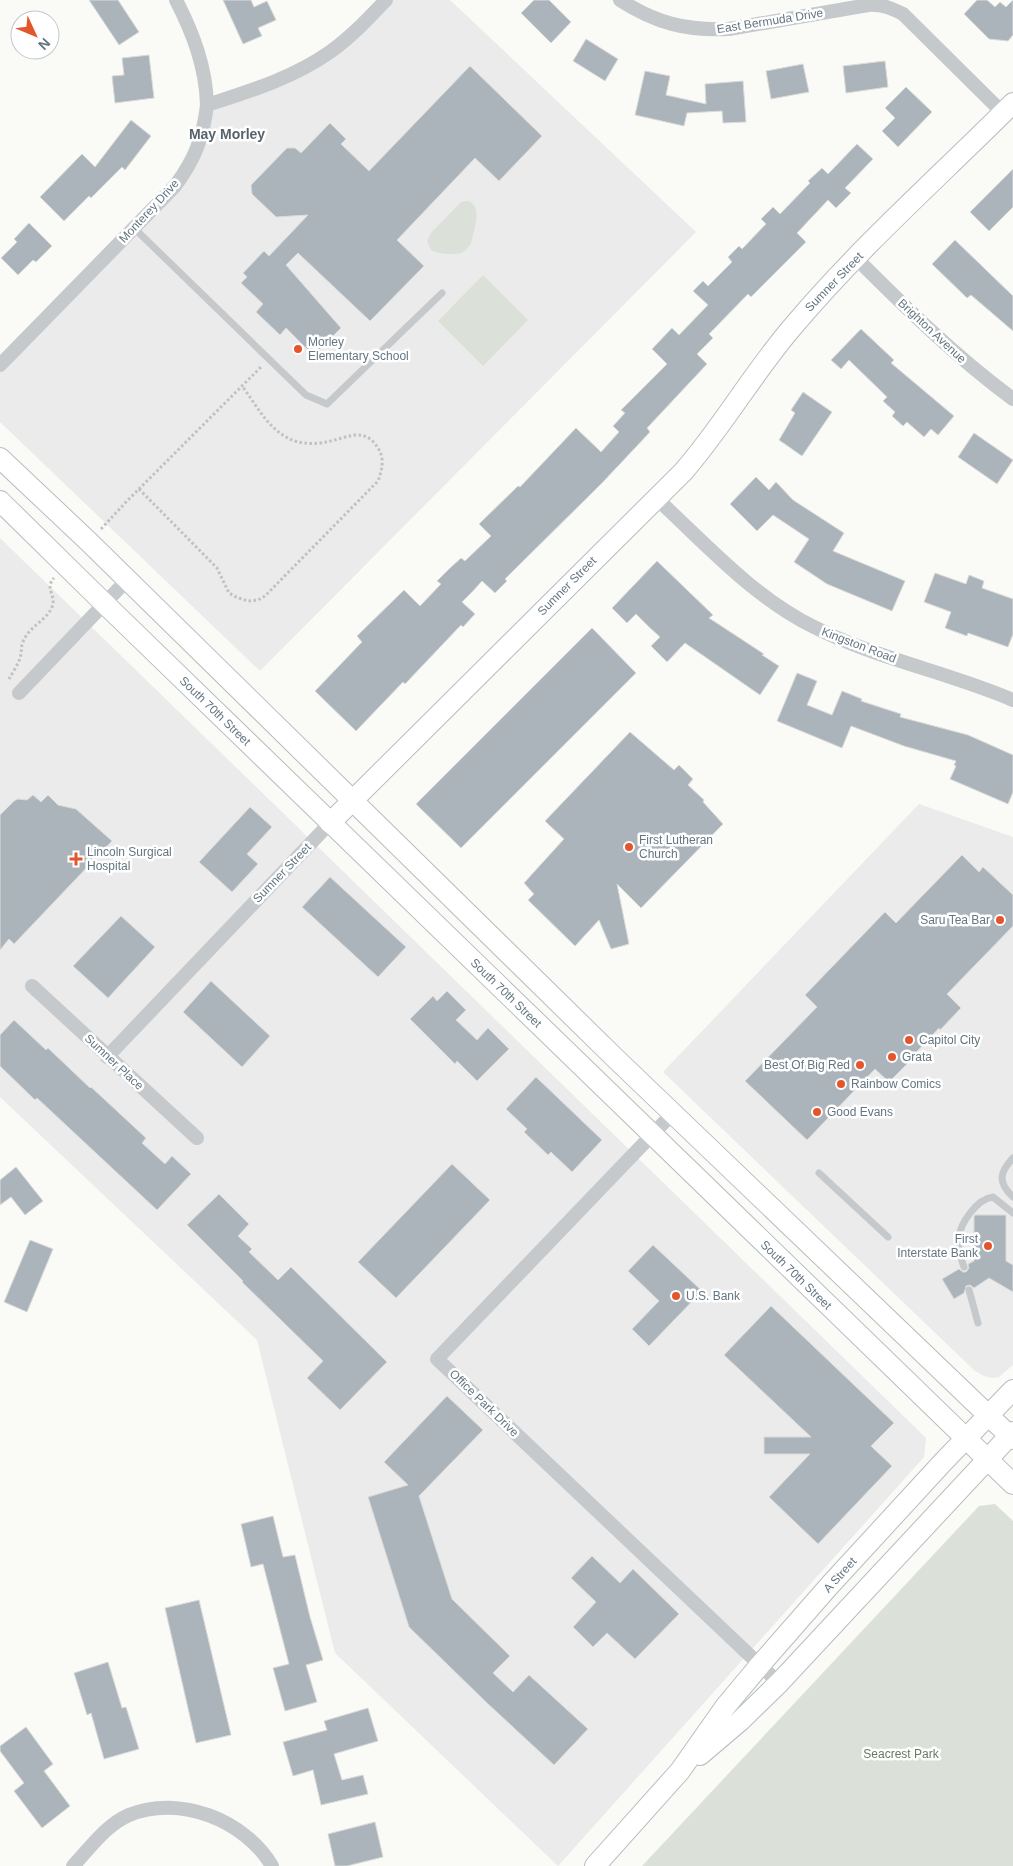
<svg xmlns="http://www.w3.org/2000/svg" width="1013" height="1866" font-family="Arial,sans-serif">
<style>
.built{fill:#eaebea}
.green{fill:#dbe1d8}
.building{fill:#abb4ba;stroke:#dbdbd9}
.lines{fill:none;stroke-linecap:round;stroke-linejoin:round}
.secondary-casing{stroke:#b7bdc1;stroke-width:22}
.path{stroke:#bfc2c4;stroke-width:3;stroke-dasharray:2.5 2.5;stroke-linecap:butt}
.lane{stroke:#c5c9cc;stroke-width:7}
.street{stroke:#c5c9cc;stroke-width:14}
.secondary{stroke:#fff;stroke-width:20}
.poi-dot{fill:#e4552d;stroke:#fff;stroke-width:2}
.labels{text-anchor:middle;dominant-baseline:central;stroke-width:5;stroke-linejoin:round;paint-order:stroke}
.street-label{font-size:12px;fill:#647682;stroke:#fff}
.poi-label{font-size:12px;fill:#647682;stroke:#fff;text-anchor:start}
.park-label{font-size:12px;fill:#687a63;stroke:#fff}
.neighbourhood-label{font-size:14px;font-weight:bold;fill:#56636d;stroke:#fff}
</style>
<rect width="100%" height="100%" fill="#fafaf7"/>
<!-- built -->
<g class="built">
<polygon points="386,0 450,0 696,232 260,671 0,422 0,365 175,186 207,105 298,71"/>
<polygon points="0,538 926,1438 924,1457 558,1866 335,1653 257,1340 0,1097"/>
<polygon points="919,804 1013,837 1013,1365 999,1377 992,1378 984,1376 975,1371 663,1072"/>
</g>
<!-- green -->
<g class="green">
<path d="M468 201C484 207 473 231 471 244 468 247 465 252 461 253 453 255 437 254 431 250L427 241 431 233 461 202Z"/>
<polygon points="483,275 528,320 483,366 438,321"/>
<polygon points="995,1504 1013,1521 1013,1866 642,1866 979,1506"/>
</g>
<!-- building -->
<g class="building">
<polygon points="89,0 118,0 139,32 119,45"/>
<polygon points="223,0 251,0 254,7 267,1 276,20 258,28 262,36 243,44"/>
<polygon points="534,0 549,0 571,22 551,43 521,13"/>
<polygon points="977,0 987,0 995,7 1000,2 1006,7 1013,0 1013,35 1008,41 989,39 964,14"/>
<polygon points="586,39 618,59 605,81 573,61"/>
<polygon points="149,55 154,98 115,103 112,76 124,75 122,58"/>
<polygon points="885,61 888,87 846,93 843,66"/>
<polygon points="803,64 809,92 771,99 766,71"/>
<polygon points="470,66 542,136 499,181 475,158 397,240 424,266 370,321 298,253 286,265 341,328 319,350 315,346 310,352 286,328 280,335 256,312 263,304 241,283 247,277 243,273 264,251 269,256 308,215 276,217 252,194 251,185 287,148 295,148 301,153 330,123 346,139 341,144 369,171"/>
<polygon points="645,71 670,76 666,95 706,104 705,84 743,81 746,122 723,123 722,111 687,113 684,126 635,115"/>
<polygon points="906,87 932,112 898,147 882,131 895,118 885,108"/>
<polygon points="131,120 151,136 125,170 122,167 91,198 89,196 64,221 40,197 82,154 95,167"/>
<polygon points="857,144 873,159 845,188 851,193 836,208 828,200 797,233 806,242 751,297 748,294 709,334 713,338 697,354 707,364 647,428 650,432 602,483 505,579 507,581 495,593 482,581 472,592 462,602 475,614 463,627 461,625 405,684 403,682 356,731 315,691 362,642 357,636 404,590 420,606 441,584 437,581 449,569 461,558 465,561 491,536 479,524 518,486 520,487 576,428 601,452 619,432 613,426 625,413 621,410 667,364 652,349 672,328 679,335 708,305 693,291 703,281 708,286 732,262 728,257 739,246 742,249 766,224 761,219 773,207 780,214 810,183 808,181 822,168 828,174"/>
<polygon points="1013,169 1013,207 989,231 970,212"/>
<polygon points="29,223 52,246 36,262 33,260 18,275 1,258 17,242 14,239"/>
<polygon points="955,240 1013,296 1013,331 971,295 967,298 932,264"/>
<polygon points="861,329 894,360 891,363 954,416 938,435 931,429 924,437 907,422 903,426 892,416 895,412 883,401 887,397 849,360 841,369 831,360"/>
<polygon points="803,392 832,412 802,456 779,440 795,413 791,410"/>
<polygon points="974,433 1013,460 997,484 958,457"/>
<polygon points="756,477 769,490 776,482 793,500 844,533 833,551 905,581 892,611 827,584 794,562 809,539 773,515 757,531 730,504"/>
<polygon points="657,561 713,615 709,618 764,654 762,655 779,666 760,695 685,643 667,662 651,646 660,637 648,626 636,614 627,623 612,608"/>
<polygon points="935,573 966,584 969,575 984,581 982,588 1013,599 1013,634 1008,647 968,633 967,636 945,628 951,612 924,602"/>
<polygon points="592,628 636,673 461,848 416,804"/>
<polygon points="797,673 817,681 807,705 832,715 842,691 862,699 861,701 901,714 900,717 968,735 1013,755 1013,792 1008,804 950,779 956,766 954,765 956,761 904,746 851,726 842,748 777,721"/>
<polygon points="630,732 674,770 679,765 693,779 688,785 704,800 703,802 723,824 641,908 617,884 629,944 611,949 599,920 575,946 528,900 534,894 524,883 564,839 545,821"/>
<polygon points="33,795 41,802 48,795 58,805 76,809 112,841 14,944 9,939 0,950 0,815 14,801 18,799 27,800"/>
<polygon points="250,807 272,827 247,854 258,864 232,892 199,862"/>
<polygon points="962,855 979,872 983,867 1013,895 1013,926 947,994 961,1008 940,1030 939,1028 909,1060 910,1061 889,1082 875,1069 807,1140 745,1081 817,1007 805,995 885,912 896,923"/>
<polygon points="330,877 406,947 378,977 302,907"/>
<polygon points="121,916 155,947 108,998 73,966"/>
<polygon points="211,981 270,1036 242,1067 183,1012"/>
<polygon points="447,991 466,1010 456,1020 477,1040 488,1028 509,1049 477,1081 457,1061 455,1064 410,1019 433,996 437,1001"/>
<polygon points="14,1020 46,1050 48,1048 90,1088 91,1087 146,1138 142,1143 165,1164 172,1156 191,1174 157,1210 37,1098 35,1100 0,1066 0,1035"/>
<polygon points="536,1077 602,1140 572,1172 551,1152 548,1155 524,1132 527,1129 506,1109"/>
<polygon points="452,1164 490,1200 396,1298 358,1262"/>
<polygon points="16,1167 43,1201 25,1215 11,1197 0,1205 0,1180"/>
<polygon points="219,1194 249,1224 238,1236 252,1249 249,1252 278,1280 291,1267 387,1362 340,1410 307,1378 323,1361 242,1282 243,1281 187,1225"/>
<polygon points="975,1215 1006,1215 1006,1261 1013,1265 1013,1292 989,1278 974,1288 970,1285 966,1286 964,1293 954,1299 942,1279 959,1269 963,1272 966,1272 969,1268 968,1264 974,1261 974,1217"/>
<polygon points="30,1240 53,1249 27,1312 4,1302"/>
<polygon points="653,1245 702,1291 649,1346 632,1329 659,1301 628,1271"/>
<polygon points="771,1306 894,1423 871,1446 892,1466 818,1544 769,1497 810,1454 764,1454 764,1437 811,1437 724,1355"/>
<polygon points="447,1396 483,1430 419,1496 452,1599 510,1656 493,1673 513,1692 529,1675 588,1729 554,1765 486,1702 409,1627 368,1497 408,1485 384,1462"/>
<polygon points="273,1516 283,1557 295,1555 310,1617 323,1660 306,1665 317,1702 285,1711 273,1668 289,1664 263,1564 251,1567 241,1524"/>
<polygon points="592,1556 620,1583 633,1569 679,1614 635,1659 607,1633 593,1647 573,1627 596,1602 571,1578"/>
<polygon points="199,1600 231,1735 196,1743 165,1608"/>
<polygon points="108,1662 122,1708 126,1707 139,1749 104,1759 91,1713 87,1715 74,1673"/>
<polygon points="368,1708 378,1741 334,1754 342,1780 363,1775 368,1794 321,1805 313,1770 293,1776 283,1742 327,1730 324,1721"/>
<polygon points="26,1727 53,1764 44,1771 70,1806 42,1828 14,1791 24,1783 0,1751 0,1746"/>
<polygon points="375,1822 383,1857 347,1866 335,1866 328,1834"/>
</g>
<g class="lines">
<defs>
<g id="secondary">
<polyline points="0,458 89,542 614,1057 1013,1439"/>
<polyline points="0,501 104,603 1013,1484"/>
<path d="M330 823 683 472C724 425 754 371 795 324 862 245 940 176 1013 103"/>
<polyline points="700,1755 740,1721 779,1683 1013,1432"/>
<polyline points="595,1866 680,1771 725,1707 760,1665 830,1585 944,1461 1013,1390"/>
</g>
</defs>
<!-- secondary casing -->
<use href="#secondary" class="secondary-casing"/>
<!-- path -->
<g class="path">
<path d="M139 489 217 568 229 593 236 597 248 601 258 600 265 596 378 481C382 470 385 459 378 448 364 425 345 439 326 442 318 444 306 444 298 442 270 434 258 407 242 386"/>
<polyline points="101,529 126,502 262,366"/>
<path d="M9 679C12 673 18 665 20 658 23 649 19 647 26 636 33 625 47 619 52 607 57 596 44 589 54 578"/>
</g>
<!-- lane -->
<g class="lane">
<polyline points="134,228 306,395 327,404 442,293"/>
<path d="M1013 1158C1000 1172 997 1182 1013 1197"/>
<polyline points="819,1173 888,1237"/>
<path d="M964 1267C961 1259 958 1247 959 1238 960 1223 977 1199 993 1197L1013 1213"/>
<polyline points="969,1290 978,1323"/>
</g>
<!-- street -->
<g class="street">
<path d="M176 0C193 33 206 67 207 105"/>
<path d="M620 0C656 23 686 31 729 29L868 5C882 4 891 8 903 14L1003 113"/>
<path d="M856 258C906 308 956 357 1013 399"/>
<path d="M0 365 175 186C195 159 203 138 207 105 250 91 293 78 330 52 351 37 369 18 386 0"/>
<path d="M656 498C705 543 753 597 814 627 877 659 948 672 1013 700"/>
<polyline points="19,693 127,580"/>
<polyline points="32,986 197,1138"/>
<polyline points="107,1057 330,823"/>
<polyline points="673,1113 437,1359 779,1683"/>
<path d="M73 1866C90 1848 106 1825 129 1815 179 1794 245 1820 272 1866"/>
</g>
<!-- secondary -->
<use href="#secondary" class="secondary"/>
</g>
<!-- markers -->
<g class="poi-dot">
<circle cx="298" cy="349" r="5"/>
<circle cx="629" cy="847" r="5"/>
<path d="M73.5 851.5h5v5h5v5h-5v5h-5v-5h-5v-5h5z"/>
<circle cx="1000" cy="920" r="5"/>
<circle cx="909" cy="1040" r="5"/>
<circle cx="892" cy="1057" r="5"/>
<circle cx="860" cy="1065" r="5"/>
<circle cx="841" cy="1084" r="5"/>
<circle cx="817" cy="1112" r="5"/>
<circle cx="988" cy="1246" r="5"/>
<circle cx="676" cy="1296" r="5"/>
</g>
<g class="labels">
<!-- street labels -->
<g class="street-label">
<text transform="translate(770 21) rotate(-9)">East Bermuda Drive</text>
<text transform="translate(149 211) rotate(-47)">Monterey Drive</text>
<text transform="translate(834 282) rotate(-46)">Sumner Street</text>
<text transform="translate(932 331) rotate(43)">Brighton Avenue</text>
<text transform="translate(567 586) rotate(-45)">Sumner Street</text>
<text transform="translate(859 645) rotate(21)">Kingston Road</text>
<text transform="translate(215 711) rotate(44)">South 70th Street</text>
<text transform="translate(282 873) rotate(-46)">Sumner Street</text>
<text transform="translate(506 993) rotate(44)">South 70th Street</text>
<text transform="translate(114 1062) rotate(43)">Sumner Place</text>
<text transform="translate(796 1275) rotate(44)">South 70th Street</text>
<text transform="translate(484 1403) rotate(44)">Office Park Drive</text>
<text transform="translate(840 1575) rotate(-48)">A Street</text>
</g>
<!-- poi labels -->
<g class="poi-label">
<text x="308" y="342">Morley<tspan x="308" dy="14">Elementary School</tspan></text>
<text x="639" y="840">First Lutheran<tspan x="639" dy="14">Church</tspan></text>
<text x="87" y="852">Lincoln Surgical<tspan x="87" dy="14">Hospital</tspan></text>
<text x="990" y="920" text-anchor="end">Saru Tea Bar</text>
<text x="919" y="1040">Capitol City</text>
<text x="902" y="1057">Grata</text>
<text x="850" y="1065" text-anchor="end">Best Of Big Red</text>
<text x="851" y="1084">Rainbow Comics</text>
<text x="827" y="1112">Good Evans</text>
<text x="978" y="1239" text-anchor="end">First<tspan x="978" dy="14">Interstate Bank</tspan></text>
<text x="686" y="1296">U.S. Bank</text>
</g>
<!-- park labels -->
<g class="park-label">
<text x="901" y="1754">Seacrest Park</text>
</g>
<!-- neighbourhood labels -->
<g class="neighbourhood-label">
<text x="227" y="134">May Morley</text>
</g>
</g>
<!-- north arrow -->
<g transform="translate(35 35) rotate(134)"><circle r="24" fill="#ffffff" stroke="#c1c8cd"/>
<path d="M0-4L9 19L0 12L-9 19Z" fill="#e4552d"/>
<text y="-8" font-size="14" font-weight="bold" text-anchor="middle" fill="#647682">N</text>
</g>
</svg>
